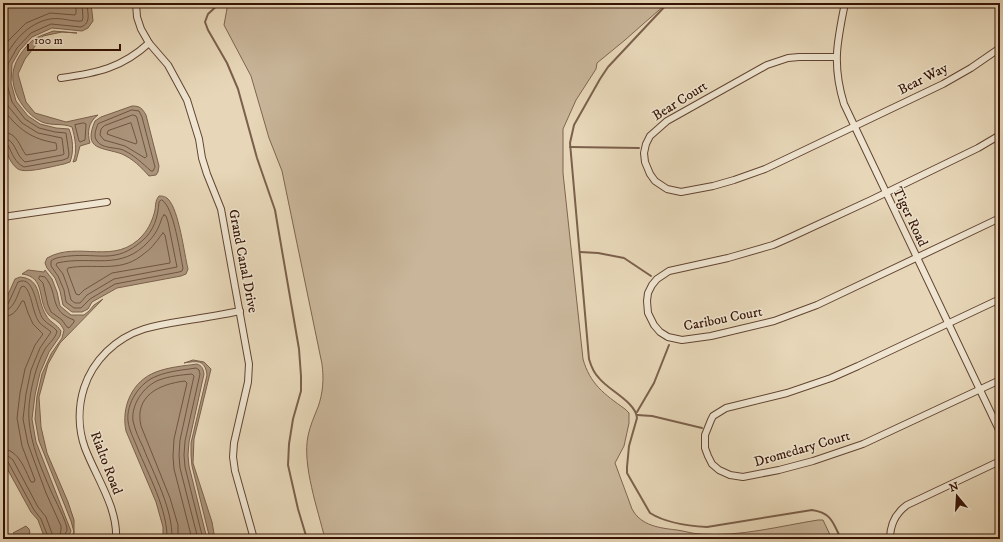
<svg xmlns="http://www.w3.org/2000/svg" width="1003" height="542" font-family="'IM FELL DW Pica',serif">
<style>
.green{fill:#c9b69a;stroke:#7f6450}
.water{fill:#aa947b;stroke:#7b604c}
.lines{fill:none;stroke-linecap:round;stroke-linejoin:round}
.shore{stroke:#705440;stroke-width:1}
.stream{stroke:#7b604c;stroke-width:2}
.minor-casing{stroke:#624432;stroke-width:8}
.minor{stroke:#efe5d1;stroke-width:6}
.labels{text-anchor:middle;dominant-baseline:central;stroke-width:3;stroke-linejoin:round;paint-order:stroke}
.street-label{font-size:14px;fill:#351305;stroke:#efe5d1}
</style>
<rect width="100%" height="100%" fill="#e7d7b8"/>
<filter id="stains"><feTurbulence type="fractalNoise" baseFrequency=".005" numOctaves="4"/><feColorMatrix values="0 0 0 0 .2 0 0 0 0 .09 0 0 0 0 .02 0 0 0 .5 -.17"/></filter>
<radialGradient id="worn" r=".72"><stop offset=".6" stop-color="#630" stop-opacity="0"/><stop offset="1" stop-color="#630" stop-opacity=".3"/></radialGradient>
<!-- green -->
<path class="green" d="M228 3H667L625 40 597 63 596 69 576 100 563 129V173L583 359C590 384 604 394 625 409L629 413V423L624 446 615 463 632 509C641 526 660 528 677 530 685 531 693 534 701 534 740 537 780 526 818 520H823L832 539H325C318 510 302 465 308 436 310 426 314 417 318 407 323 393 324 379 322 364L282 171 269 138 251 76 224 25Z"/>
<!-- water -->
<g class="water">
<path d="M3 3H91L93 21 88 28 82 31 52 28 32 37 20 50 12 64 11 83 16 101 28 116 40 124 56 128 69 129C73 139 74 152 70 162L64 164C54 166 25 174 18 169 10 164 7 152 3 144Z"/>
<path d="M53 31 77 33 62 32 43 36 25 59 18 74 26 102 35 113 66 122 98 115C88 122 87 133 90 143L80 146 76 161 73 162C78 151 75 138 72 127 63 123 51 126 42 122 22 113 7 85 15 65 18 56 26 46 33 40 38 36 47 34 53 31Z"/>
<path d="M132 106C140 106 142 108 146 115L159 166 158 172 156 175 149 176C141 167 133 159 122 154 103 147 82 151 95 121L101 117Z"/>
<path d="M159 196C162 196 165 196 168 199 179 210 184 253 188 269L186 274 181 276 117 288 92 302 88 309 82 312H72L63 305 60 291 55 278 47 268 45 263 47 258C79 240 115 267 143 235 149 228 153 219 155 210 156 204 155 201 159 196Z"/>
<path d="M28 270 44 272 45 270 52 279 57 292 60 306 71 315H84L89 311 94 305 103 299 60 343 48 364 39 397 41 427 47 453 68 502 74 520V537L70 539 74 532 71 521 39 441 35 419 37 396 42 374 51 354 62 338 64 330C62 327 61 324 58 322 55 319 51 318 48 314 37 300 46 277 22 274Z"/>
<path d="M20 277C43 279 36 300 46 315 49 322 57 324 61 331L60 336 49 352 40 373 35 395 32 419 36 442 71 531 67 539H45L38 520 31 512 3 461V306L15 279Z"/>
<path d="M193 360 204 362 211 369 194 439 193 463 212 522 215 539H210L192 466 191 455V443L207 375C205 359 197 361 184 363Z"/>
<path d="M197 364C202 366 203 368 204 374L189 442 188 455 189 466 207 539H163V527L156 502 126 431C121 407 132 381 156 372 169 367 183 366 197 364Z"/>
<polygon points="26,526 29,529 30,533 22,539 21,538 14,539 12,535 14,534 13,533"/>
</g>
<g class="lines">
<!-- shore -->
<g class="shore">
<polyline points="3,49 9,40 26,23 50,13 75,15 76,13 76,3"/>
<path d="M3 62C12 42 28 23 50 19 61 17 72 22 82 21L83 18 82 3"/>
<path d="M3 90 8 106 22 123 38 133 62 138 64 154 62 155 25 162C15 155 16 139 3 138"/>
<path d="M3 109C18 129 31 139 56 143L57 149 56 150 26 155C19 146 18 133 3 132"/>
<path d="M132 110 139 111 142 117 155 167 153 171H151C142 163 134 155 123 150 116 147 102 149 97 141 93 136 96 129 98 124Z"/>
<polygon points="133,115 136,116 137,118 147,156 145,158 125,146 104,140 100,135 101,129 104,126"/>
<polygon points="84,123 86,124 85,140 80,142 79,141 75,125"/>
<polygon points="131,123 137,142 136,144 107,134 108,131"/>
<path d="M3 143 8 145C12 153 15 163 24 167L63 160 68 158 69 154 66 133 55 132 39 128 25 119 12 102 7 84 8 64 17 48 31 33 51 24 81 27C92 23 87 12 87 3"/>
<path d="M162 200C174 207 180 254 183 268L182 271 179 272 115 284 90 299 81 308H74L66 302 64 290 58 276 51 266V261C56 257 62 257 69 256 100 253 115 264 142 241 154 231 158 217 159 202Z"/>
<path d="M164 215 166 216 168 222 177 267 114 279 87 295 80 303H75L71 300 68 288 63 274 56 265 57 263C92 255 121 272 149 241 153 237 157 231 159 226 161 222 161 218 164 215Z"/>
<path d="M163 233 165 235 170 261V263L112 273 84 290 79 295 76 294 67 270 68 268C93 263 119 273 141 256 146 252 152 248 155 243 158 240 160 236 163 233Z"/>
<path d="M40 276 45 277C59 293 48 311 74 320V322L69 328 67 327 62 320 51 312 48 305 43 283 39 279Z"/>
<path d="M3 306 8 304 18 282C35 274 36 310 43 319 47 324 53 326 57 331 56 338 49 343 45 349 35 366 27 401 29 420 31 445 41 468 51 491 54 498 68 524 67 530 66 533 64 536 64 539"/>
<path d="M3 311C14 310 17 296 21 287L24 286C32 292 32 312 39 322 42 326 47 328 51 332L40 348 31 370 26 394 23 419 28 444 46 493 61 526V530L59 539"/>
<path d="M3 317C14 316 17 310 22 301H24L28 313 33 324 43 334 35 345 25 369 20 393 17 418 22 446 35 480 34 482H31C25 470 19 450 3 449"/>
<polyline points="3,455 8,456 13,460 38,507 46,517 54,539"/>
<polyline points="3,460 8,462 34,510 41,519 49,539"/>
<path d="M167 539C168 510 148 474 137 447 134 439 129 430 128 421 126 403 140 382 157 376 169 371 183 370 196 368L199 370 200 374 185 441 184 455 185 467 203 539"/>
<path d="M172 539C173 509 154 475 143 447 139 439 135 430 133 421 131 404 144 386 159 380 170 376 181 375 192 374L194 376 180 440 179 455 180 468 198 539"/>
<path d="M178 539V525L170 498 141 426C134 396 159 384 185 381L187 383 174 439 173 456 174 469 192 539"/>
</g>
<!-- stream -->
<g class="stream">
<polyline points="220,3 208,14 205,22 208,30 227,63 238,89 257,158 275,210 299,349 301,376 301,391 293,419 289,444 288,465 298,509 307,539"/>
<path d="M668 3 608 67 600 79 574 125 570 143 589 359C591 366 594 373 599 378 608 390 636 402 637 418L629 446 627 467V473L650 513C666 523 688 526 707 527L812 510C832 513 833 523 841 539"/>
<polyline points="570,147 639,148"/>
<polyline points="580,252 598,253 624,258 651,276"/>
<polyline points="637,412 654,383 669,345"/>
<polyline points="637,415 652,416 702,428"/>
</g>
<defs>
<g id="minor">
<polyline points="136,3 137,17 141,29 149,43 168,65 187,100 199,139 202,158 207,174 221,209 249,364 248,382 234,443 233,457 235,471 254,539"/>
<path d="M845 3C837 42 832 65 844 104L1000 432"/>
<polyline points="836,57 799,57 788,58 767,65 667,121 650,136 646,144 644,153 645,162 650,174 655,181 667,189 681,192 713,186 734,180 765,169 943,84 971,68 1000,48"/>
<path d="M61 78C97 73 122 68 149 43"/>
<polyline points="1000,135 978,148 871,200 791,237 773,245 728,258 669,271 657,279 652,285 648,293 647,301 648,313 654,325 660,332 668,337 682,340 711,336 774,321 817,305 1000,218"/>
<polyline points="3,217 107,202"/>
<polyline points="1000,299 858,366 831,378 787,393 726,408 713,416 711,420 705,435 705,448 708,456 712,464 719,470 730,475 743,477 779,470 813,461 863,444 1000,380"/>
<path d="M116 539C118 508 96 477 85 448 78 429 78 407 84 388 93 360 116 338 144 329 157 325 170 323 183 321 202 318 221 315 240 311"/>
<path d="M890 539C890 525 896 513 907 505L1000 461"/>
</g>
</defs>
<!-- minor casing -->
<use href="#minor" class="minor-casing"/>
<!-- minor -->
<use href="#minor" class="minor"/>
</g>
<g class="labels">
<!-- street labels -->
<g class="street-label">
<text transform="translate(923 79) rotate(-27)">Bear Way</text>
<text transform="translate(680 101) rotate(-32)">Bear Court</text>
<text transform="translate(910 217) rotate(65)">Tiger Road</text>
<text transform="translate(243 261) rotate(79)">Grand Canal Drive</text>
<text transform="translate(723 319) rotate(-11)">Caribou Court</text>
<text transform="translate(802 449) rotate(-16)">Dromedary Court</text>
<text transform="translate(106 463) rotate(69)">Rialto Road</text>
</g>
</g>
<!-- margin -->
<rect width="1003" height="542" fill="none" stroke="#e7d7b8" stroke-width="16"/>
<rect x="4" y="4" width="995" height="534" fill="none" stroke="#351305" stroke-width="2"/>
<rect x="8" y="8" width="987" height="526" fill="none" stroke="#351305"/>
<!-- north arrow -->
<g transform="translate(957 496) rotate(342)" stroke="#efe5d1" stroke-width="3" paint-order="stroke">
<path d="M0-3L7 15L0 10L-7 15Z" fill="#351305"/>
<text y="-6" font-size="11" font-weight="bold" text-anchor="middle" fill="#351305">N</text>
</g>
<!-- scale -->
<path d="M28 44v6h92v-6" fill="none" stroke="#351305" stroke-width="2"/>
<text x="34" y="44" font-size="12" fill="#351305" stroke="#efe5d1" stroke-width="3" paint-order="stroke">100 m</text>
<rect width="100%" height="100%" filter="url(#stains)"/>
<rect width="100%" height="100%" fill="url(#worn)"/>
</svg>
